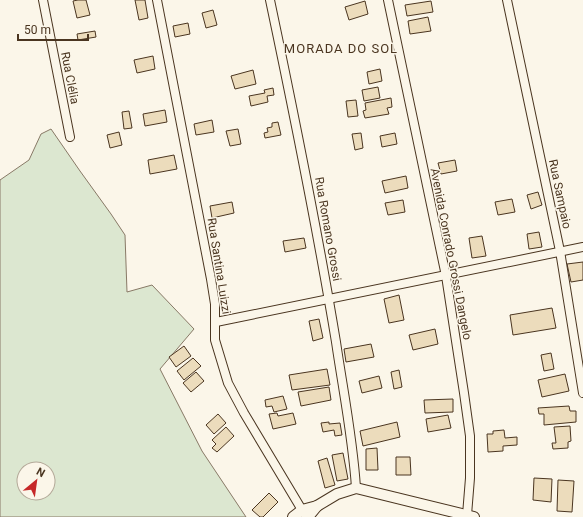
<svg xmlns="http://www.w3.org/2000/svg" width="583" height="517" font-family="Roboto,sans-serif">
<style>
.green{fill:#dce7d0;stroke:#887966;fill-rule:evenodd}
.building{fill:#ecdcbc;stroke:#4a3520}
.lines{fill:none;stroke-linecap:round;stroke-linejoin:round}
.minor-casing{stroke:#4a3520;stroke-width:10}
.tertiary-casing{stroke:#4a3520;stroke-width:12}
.minor{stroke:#fbf6e9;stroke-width:8}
.tertiary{stroke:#fbf6e9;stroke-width:10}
.labels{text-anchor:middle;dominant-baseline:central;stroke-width:3;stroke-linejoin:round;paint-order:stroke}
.street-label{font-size:12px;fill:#4a3520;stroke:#fbf6e9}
.neighbourhood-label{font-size:13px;letter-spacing:1px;fill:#4a3520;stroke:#fbf6e9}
</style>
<rect width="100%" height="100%" fill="#fbf6e9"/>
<!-- green -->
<path class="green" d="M51 129 80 171 111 214 125 235 127 292 152 285 194 329 160 369 202 451 246 517H0V180L29 160 41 134ZM24 469H48V493H24Z"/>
<!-- building -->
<g class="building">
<polygon points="78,0 86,0 90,15 77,18 73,1"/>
<polygon points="135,0 145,0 148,18 139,20"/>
<polygon points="365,1 368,14 349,20 345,7"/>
<polygon points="431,1 433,12 407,16 405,5"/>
<polygon points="213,10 217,25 206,28 202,13"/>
<polygon points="428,17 431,31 410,34 408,21"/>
<polygon points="188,23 190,34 175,37 173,26"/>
<polygon points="95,31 96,37 78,40 77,34"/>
<polygon points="153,56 155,69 137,73 134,60"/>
<polygon points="380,69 382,81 369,84 367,72"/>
<polygon points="253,70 256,84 235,89 231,76"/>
<polygon points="378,87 380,98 364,101 362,90"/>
<polygon points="273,88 274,95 267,96 268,102 251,106 249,96 265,93 264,90"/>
<polygon points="391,98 392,107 387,108 389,114 365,118 363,111 366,110 365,103"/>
<polygon points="356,100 358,116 348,117 346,101"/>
<polygon points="165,110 167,122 145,126 143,114"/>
<polygon points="129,111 132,128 124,129 122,112"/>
<polygon points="212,120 214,132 196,135 194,124"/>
<polygon points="278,122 281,135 265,138 264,133 268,132 267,128 272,127 272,123"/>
<polygon points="238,129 241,144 230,146 226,131"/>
<polygon points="119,132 122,145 110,148 107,135"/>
<polygon points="361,133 363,148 355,150 352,134"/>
<polygon points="395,133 397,144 382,147 380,136"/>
<polygon points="174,155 177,169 150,174 148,160"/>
<polygon points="455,160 457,171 441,174 438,163"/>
<polygon points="406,176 408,188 385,193 382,181"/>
<polygon points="538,192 542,205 531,209 527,195"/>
<polygon points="512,199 515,212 498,215 495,202"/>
<polygon points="403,200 405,212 388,215 385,203"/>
<polygon points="232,202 234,213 212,218 210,206"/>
<polygon points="539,232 542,247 529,249 527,234"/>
<polygon points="482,236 486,256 472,258 469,238"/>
<polygon points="304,238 306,248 285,252 283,241"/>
<polygon points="583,262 583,280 571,282 567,264"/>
<polygon points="399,295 404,320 389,323 384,299"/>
<polygon points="552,308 556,328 513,335 510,315"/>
<polygon points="319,319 323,338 313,341 309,321"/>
<polygon points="435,329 438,344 413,350 409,335"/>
<polygon points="371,344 374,357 346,362 344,349"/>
<polygon points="184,346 191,356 176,367 169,357"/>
<polygon points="551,353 554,369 544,371 541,355"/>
<polygon points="193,358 201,366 184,380 177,371"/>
<polygon points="327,369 330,385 292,390 289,375"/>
<polygon points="399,370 402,387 394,389 391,372"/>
<polygon points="196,372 204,381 191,392 183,383"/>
<polygon points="565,374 569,391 542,397 538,380"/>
<polygon points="379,376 382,388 362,393 359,381"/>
<polygon points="329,387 331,400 301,406 298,392"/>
<polygon points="283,396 287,409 274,412 272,406 266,407 265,400"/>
<polygon points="453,399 453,412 425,413 424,400"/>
<polygon points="569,406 570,411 576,411 576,422 544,425 544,414 539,414 538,408"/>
<polygon points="277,413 278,416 293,413 296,424 273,429 269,414"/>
<polygon points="218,414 226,423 214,434 206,425"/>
<polygon points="448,415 451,428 428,432 426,419"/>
<polygon points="329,422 329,424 340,423 342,435 335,436 334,430 323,432 321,423"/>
<polygon points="397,422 400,437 363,446 360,431"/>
<polygon points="570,426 571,441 568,442 568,448 553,449 552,443 556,443 554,427"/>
<polygon points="226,427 234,436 217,452 212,448 216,444 212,440"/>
<polygon points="504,430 505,438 517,437 517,445 503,446 503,451 488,452 487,434 493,434 493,431"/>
<polygon points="377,448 378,470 366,470 366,449"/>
<polygon points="343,453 348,479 337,481 332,455"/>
<polygon points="396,457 410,457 411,475 396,475"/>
<polygon points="327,458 335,485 325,488 318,461"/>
<polygon points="534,478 552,479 551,502 533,500"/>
<polygon points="558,480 574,481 572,512 557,511"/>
<polygon points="269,493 278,502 263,517 260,517 252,510"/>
</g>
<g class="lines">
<defs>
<g id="minor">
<polyline points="43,0 70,137"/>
<polyline points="157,0 211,279 215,304 215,340 228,383 244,413 305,515"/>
<path d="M270 0C294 114 317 227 336 342 343 390 353 439 356 488"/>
<polyline points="388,0 446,276 464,393 470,436 470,478 467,515"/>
<polyline points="507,0 560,251 583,393"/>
<polyline points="216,322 583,247"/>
</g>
<g id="tertiary">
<polyline points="293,517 302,510 317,506 337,494 356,488 474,517"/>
<polyline points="308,517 317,506"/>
</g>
</defs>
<!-- minor casing -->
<use href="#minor" class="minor-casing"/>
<!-- tertiary casing -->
<use href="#tertiary" class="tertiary-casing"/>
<!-- minor -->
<use href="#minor" class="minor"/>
<!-- tertiary -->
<use href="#tertiary" class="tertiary"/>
</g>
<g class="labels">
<!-- street labels -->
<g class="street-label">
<text transform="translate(70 78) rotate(79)">Rua Clélia</text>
<text transform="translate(560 194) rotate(78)">Rua Sampaio</text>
<text transform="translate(328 229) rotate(80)">Rua Romano Grossi</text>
<text transform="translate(451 254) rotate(79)">Avenida Conrado Grossi Dangelo</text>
<text transform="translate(219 266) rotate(81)">Rua Santina Luizzi</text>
</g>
<!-- neighbourhood labels -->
<g class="neighbourhood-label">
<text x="341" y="48">MORADA DO SOL</text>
</g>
</g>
<!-- north arrow -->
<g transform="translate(36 481) rotate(29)"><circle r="19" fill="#fbf6e9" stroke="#b4a999"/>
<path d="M0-3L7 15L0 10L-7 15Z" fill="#c62828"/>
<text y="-6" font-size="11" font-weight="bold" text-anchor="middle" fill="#4a3520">N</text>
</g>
<!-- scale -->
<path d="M18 34v6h70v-6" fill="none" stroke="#4a3520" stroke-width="2"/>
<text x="24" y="34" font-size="12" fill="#4a3520" stroke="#fbf6e9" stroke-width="3" paint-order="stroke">50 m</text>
</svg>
